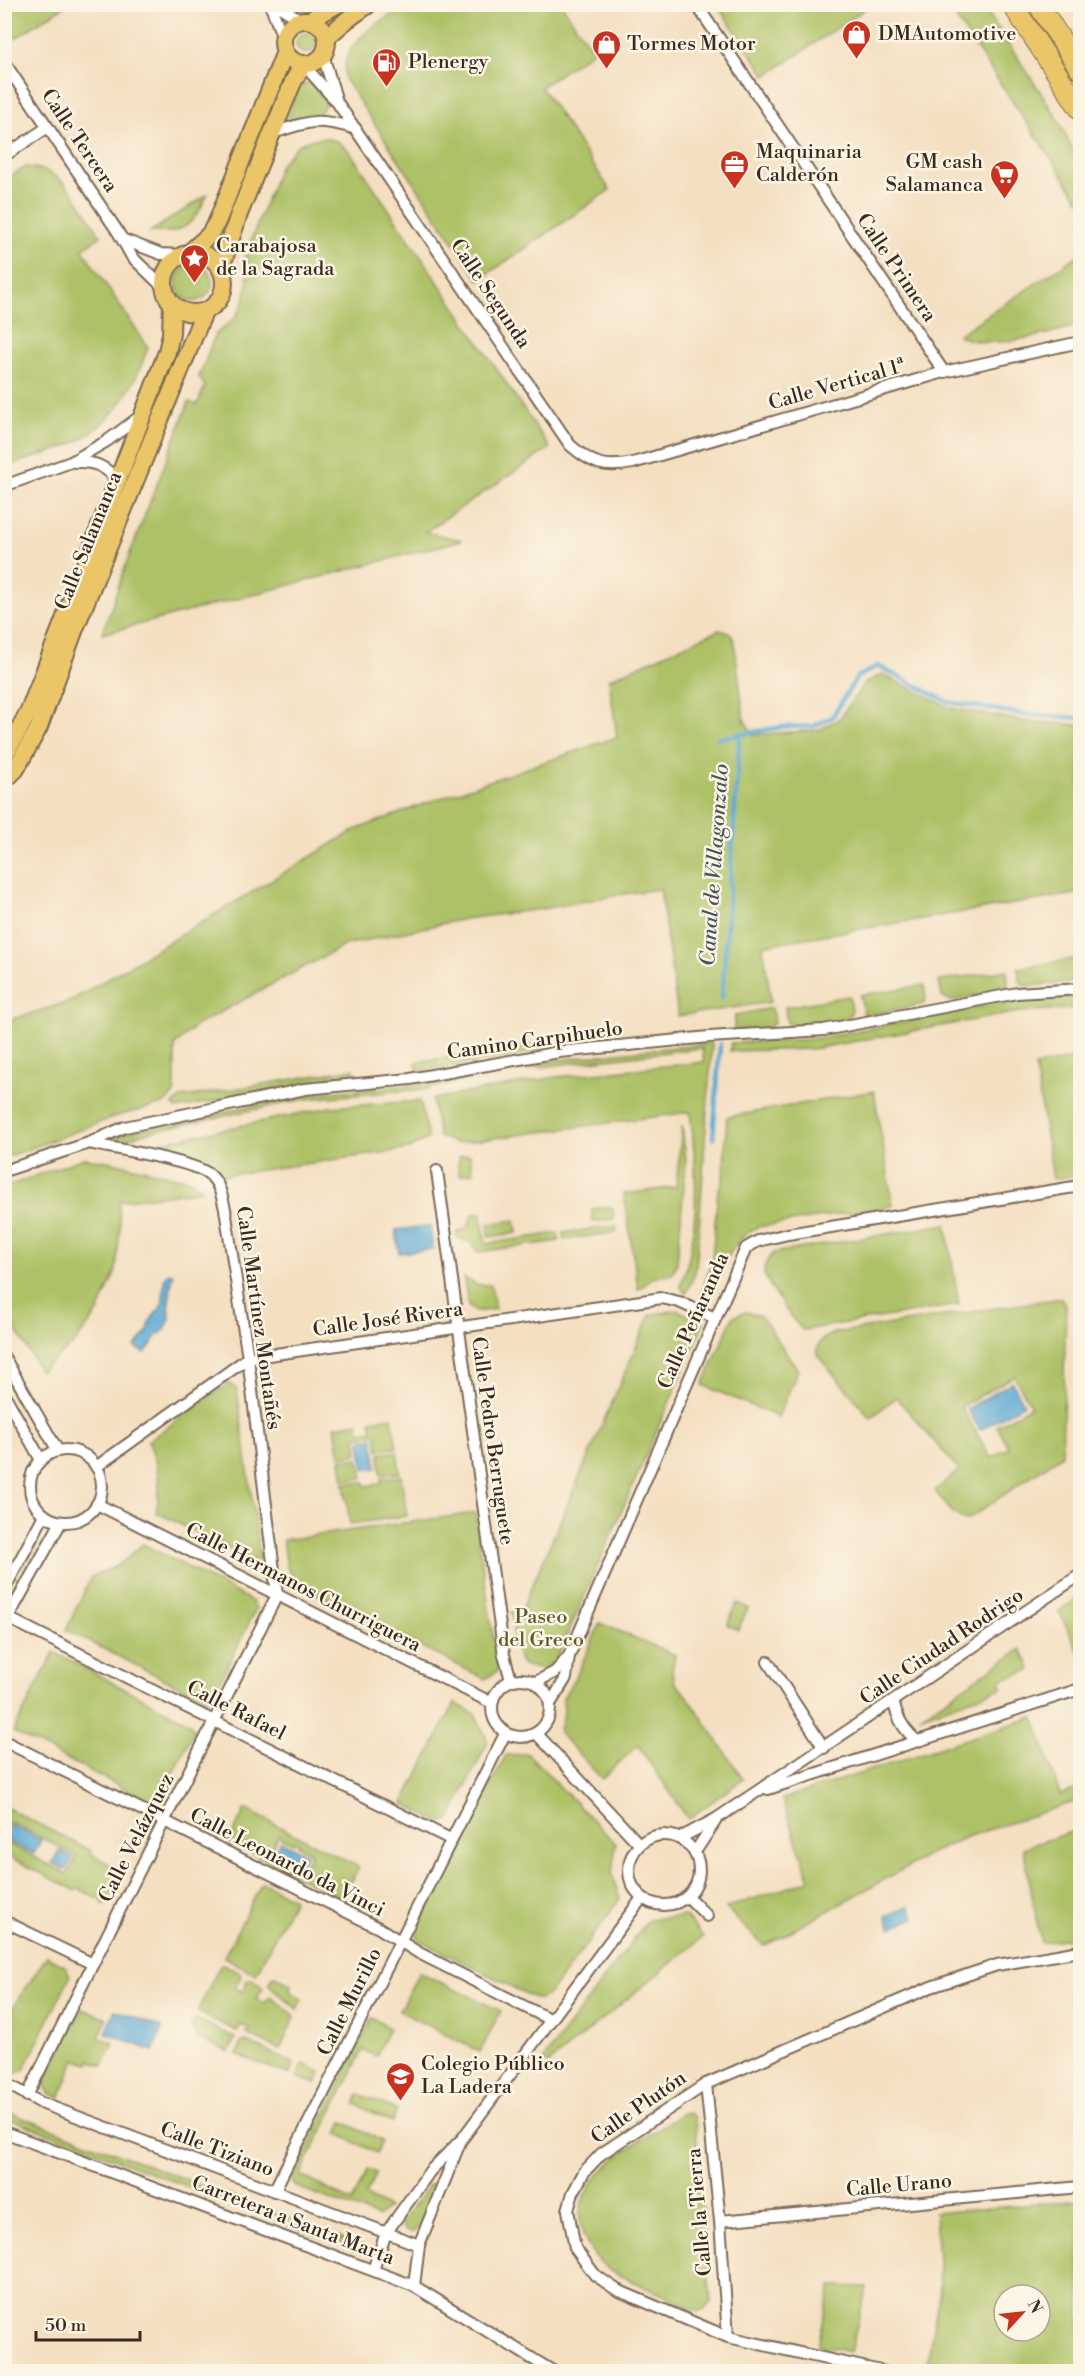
<svg xmlns="http://www.w3.org/2000/svg" width="1085" height="2376" font-family="'Libre Bodoni',serif">
<style>
.green{fill:#adc166;stroke:#747642;stroke-width:1.5;fill-rule:evenodd}
.water{fill:#5ba9d4;stroke:#4b6a79;stroke-width:1.5}
.lines{fill:none;stroke-linecap:round;stroke-linejoin:round}
.stream{stroke:#5ba9d4;stroke-width:4.5}
.street-casing{stroke:#7c6957;stroke-width:14}
.primary-casing{stroke:#7c6957;stroke-width:20}
.highway-casing{stroke:#7c6957;stroke-width:22}
.street{stroke:#fff;stroke-width:10}
.primary{stroke:#ebc669;stroke-width:16}
.highway{stroke:#ebc669;stroke-width:20}
.labels{text-anchor:middle;dominant-baseline:central;stroke-width:5;stroke-linejoin:round;paint-order:stroke}
.poi-label{font-size:20px;fill:#3b2a1e;stroke:#fcf5e5;text-anchor:start}
.street-label{font-size:20px;fill:#3b2a1e;stroke:#fcf5e5}
.park-label{font-size:20px;fill:#5d5734;stroke:#fcf5e5}
.water-label{font-size:21px;font-style:italic;fill:#46565e;stroke:#fcf5e5}
</style>
<rect width="100%" height="100%" fill="#fcf5e5"/>
<filter id="ink" filterUnits="userSpaceOnUse"><feTurbulence type="fractalNoise" baseFrequency=".0167" numOctaves="2"/><feDisplacementMap in="SourceGraphic" scale="12" xChannelSelector="R" yChannelSelector="G"/><feConvolveMatrix kernelMatrix="1 2 1 2 8 2 1 2 1" color-interpolation-filters="sRGB"/></filter>
<filter id="wash" filterUnits="userSpaceOnUse"><feTurbulence type="fractalNoise" baseFrequency=".008" numOctaves="4" result="noise"/><feDisplacementMap in="SourceGraphic" scale="24" xChannelSelector="R" yChannelSelector="G"/><feGaussianBlur stdDeviation="1.35" result="paint"/><feColorMatrix in="noise" values="0 0 0 0 0 0 0 0 0 0 0 0 0 0 0 0 0 1.4 0 .05"/><feComposite in="paint" operator="in"/></filter>
<g filter="url(#wash)">
<rect width="100%" height="100%" fill="#f4dfc1"/>
<!-- green -->
<g class="green">
<polygon points="5,4 66,4 66,5 11,41 5,32"/>
<path d="M408 4 562 5 593 51 541 87 610 190 479 280 345 80C338 41 381 23 408 4Z"/>
<polygon points="717,5 871,5 766,76"/>
<polygon points="947,5 983,5 1056,116 1080,164 1080,201"/>
<circle cx="306" cy="43" r="10"/>
<polygon points="306,83 313,84 326,103 319,115 310,115 290,121 288,117 298,89"/>
<polygon points="326,138 339,142 350,152 550,448 425,532 462,540 102,634 129,556 189,402 197,405 205,386 199,377 215,335 236,317 244,301 248,282 245,256 280,165 298,145 313,139"/>
<path d="M26 167C67 169 81 206 101 236L82 249 148 347C135 387 113 424 74 443 52 453 27 459 5 467V179Z"/>
<path d="M207 195C194 225 183 235 150 232Z"/>
<path d="M1080 254V325C1049 334 988 352 958 335Z"/>
<circle cx="194" cy="283" r="18"/>
<polygon points="719,630 730,633 734,640 744,719 753,735 819,730 840,718 865,683 882,674 950,708 1025,721 1080,725 1080,893 763,945 771,1002 678,1016 660,889 617,895 542,909 464,919 345,945 197,1025 175,1045 175,1093 163,1104 117,1116 5,1158 5,1021 69,1002 355,830 429,802 617,737 609,679"/>
<polygon points="1080,958 1080,982 1024,986 1020,981 1018,968"/>
<polygon points="1007,970 1008,983 1006,989 951,1001 942,997 939,981"/>
<polygon points="924,985 926,999 923,1004 869,1015 864,1014 860,995"/>
<polygon points="849,996 852,1010 849,1017 842,1021 791,1027 787,1022 785,1007"/>
<polygon points="1080,996 1080,1008 1019,1012 812,1049 730,1051 731,1043 813,1039 1017,1000"/>
<polygon points="772,1008 774,1023 769,1028 734,1030 735,1015"/>
<polygon points="578,1039 579,1044 417,1072 416,1062"/>
<path d="M712 1043 697 1256 695 1273 686 1294 680 1286C701 1235 697 1165 690 1112L457 1143 439 1137 432 1099 556 1077 704 1062 702 1048 563 1064 506 1072 426 1089 305 1099 152 1131 114 1143 110 1140 126 1133 154 1126 307 1094 410 1085 562 1059Z"/>
<polygon points="1075,1058 1080,1089 1080,1175 1053,1179 1035,1066"/>
<polygon points="354,1069 354,1076 307,1082 177,1109 173,1105 180,1098"/>
<path d="M874 1091 893 1206 758 1227C730 1239 721 1273 709 1299L700 1301 712 1258 718 1190 723 1181 727 1117Z"/>
<path d="M420 1101 428 1138 409 1149 220 1176C199 1155 166 1153 138 1147L331 1107Z"/>
<polygon points="682,1126 686,1161 677,1263 672,1274 652,1278 641,1288 638,1289 624,1194 676,1187"/>
<polygon points="470,1155 473,1173 459,1175 458,1163 460,1156"/>
<polygon points="84,1158 108,1161 189,1180 204,1190 119,1201 120,1227 116,1271 98,1312 75,1343 40,1371 10,1319 5,1322 5,1187"/>
<polygon points="609,1206 613,1210 614,1219 593,1222 592,1209"/>
<polygon points="481,1213 486,1244 558,1233 559,1241 478,1252 470,1242 458,1238 457,1233 467,1228 473,1214"/>
<polygon points="515,1220 517,1233 489,1237 488,1224"/>
<path d="M946 1224 959 1305 803 1330C795 1324 766 1282 764 1273 763 1264 769 1259 774 1253Z"/>
<polygon points="616,1226 617,1232 564,1240 563,1233"/>
<polygon points="464,1278 477,1285 491,1285 495,1309 475,1312 468,1306"/>
<path d="M1061 1298 1066 1305 1062 1455 967 1520C954 1518 943 1501 935 1491L959 1470 896 1397 871 1418 817 1355C817 1342 822 1338 834 1333ZM1014 1376 1031 1406 997 1426 1009 1448 991 1458 961 1407Z"/>
<polygon points="678,1310 704,1323 555,1663 541,1670 523,1665 517,1655 511,1612 521,1611 650,1315"/>
<polygon points="746,1312 760,1316 764,1320 798,1370 778,1417 703,1385 731,1321 734,1316"/>
<polygon points="4,1368 40,1432 35,1434 5,1379"/>
<path d="M229 1383 237 1390 260 1558 255 1562 156 1512C162 1487 159 1465 148 1441Z"/>
<polygon points="392,1417 397,1448 379,1451 376,1434 356,1437 358,1454 340,1457 335,1426 358,1422 360,1432 372,1430 371,1420"/>
<polygon points="397,1452 400,1473 381,1475 380,1454"/>
<polygon points="358,1458 363,1478 344,1481 341,1460"/>
<polygon points="401,1476 407,1516 350,1524 344,1484 364,1482 365,1486 381,1484 381,1479"/>
<polygon points="475,1513 498,1671 485,1679 295,1583 287,1567 283,1540"/>
<polygon points="37,1538 41,1540 13,1596 9,1597 9,1593"/>
<polygon points="143,1544 252,1601 256,1609 213,1696 205,1700 66,1630 91,1577 119,1565"/>
<polygon points="1080,1597 1080,1654 1059,1611"/>
<polygon points="737,1603 748,1608 738,1630 727,1625"/>
<polygon points="600,1623 675,1655 672,1672 675,1683 688,1697 743,1779 688,1819 638,1745 602,1779 560,1734 559,1730 564,1712 563,1698 578,1672"/>
<polygon points="1021,1649 1031,1670 1000,1680 1002,1688 919,1717"/>
<polygon points="54,1652 190,1723 194,1731 160,1798 151,1802 13,1732"/>
<polygon points="455,1703 475,1714 488,1742 449,1820 440,1823 403,1803"/>
<polygon points="1034,1717 1060,1795 1080,1788 1080,1800 966,1837 934,1852 768,1944 763,1945 726,1908 810,1880 782,1799"/>
<polygon points="528,1754 616,1844 612,1873 620,1899 550,1993 541,1999 536,1999 419,1940 416,1931 506,1755"/>
<polygon points="5,1807 91,1851 90,1854 121,1870 125,1868 105,1905 102,1903 103,1901 79,1889 76,1891 5,1855 5,1842 67,1874 77,1856 10,1822 5,1832"/>
<path d="M245 1809 359 1867 342 1899 229 1842ZM278 1836 293 1843 295 1841 298 1843 297 1845 311 1853 302 1872 268 1855Z"/>
<polygon points="1080,1829 1080,1936 1041,1943 1023,1848"/>
<polygon points="262,1882 294,1899 256,1974 224,1957"/>
<polygon points="685,1916 703,1937 548,2064 543,2060 649,1919"/>
<polygon points="47,1956 66,1967 70,1976 24,2070 14,2074 5,2067 5,2019"/>
<polygon points="223,1964 240,1973 241,1976 235,1988 243,1992 247,1980 252,1979 263,1988 256,1999 264,2003 271,1996 295,2016 280,2050 247,2034 246,2032 249,2028 241,2025 237,2031 199,2013 198,2010 220,1965"/>
<polygon points="419,1972 501,2011 480,2052 399,2011"/>
<polygon points="273,1976 275,1976 292,1985 290,1991 302,1999 297,2009 269,1985 269,1982"/>
<polygon points="82,2009 107,2018 99,2038 114,2043 103,2066 91,2060 89,2064 75,2059 60,2098 49,2094 44,2083"/>
<polygon points="372,2018 389,2028 376,2056 363,2050 300,2175 352,2202 368,2169 376,2173 365,2195 388,2208 378,2217 294,2186 292,2179"/>
<polygon points="195,2019 234,2037 235,2039 229,2052 197,2038 191,2025"/>
<polygon points="245,2041 291,2062 293,2065 290,2075 237,2055 241,2043"/>
<polygon points="303,2064 321,2072 315,2084 297,2077"/>
<polygon points="359,2094 397,2110 392,2122 355,2104"/>
<polygon points="5,2097 13,2103 10,2113 363,2246 360,2252 5,2117"/>
<path d="M683 2113H689L695 2118 711 2302 705 2309 697 2311 611 2271C597 2261 587 2248 582 2231 566 2176 645 2139 683 2113Z"/>
<polygon points="343,2122 382,2141 376,2153 338,2134"/>
<polygon points="430,2184 434,2184 436,2188 422,2224 413,2232 406,2231 402,2228 402,2221"/>
<path d="M1080 2200V2371L940 2372 926 2368 940 2290 935 2213ZM1004 2295H1040V2331H1004Z"/>
<polygon points="831,2286 867,2287 850,2352 818,2345"/>
</g>
<!-- water -->
<g class="water">
<polygon points="430,1226 433,1249 399,1253 396,1230"/>
<polygon points="168,1273 173,1274 169,1301 170,1319 165,1330 157,1336 145,1353 135,1347 147,1333 151,1319 160,1308 163,1301 164,1280"/>
<polygon points="1012,1382 1024,1404 980,1430 967,1409"/>
<polygon points="373,1438 377,1468 364,1470 360,1440"/>
<polygon points="11,1825 41,1840 34,1854 5,1840"/>
<polygon points="280,1841 306,1854 300,1866 274,1853"/>
<polygon points="59,1850 73,1857 66,1870 52,1863"/>
<polygon points="909,1906 915,1918 891,1928 886,1916"/>
<polygon points="115,2010 162,2028 153,2051 106,2033"/>
</g>
<g class="lines">
<!-- stream -->
<g class="stream">
<polyline points="718,738 782,727 814,726 832,717 857,677 878,666 948,702 1022,714 1080,718"/>
<polyline points="722,999 740,733"/>
<polyline points="713,1138 720,1044"/>
</g>
</g>
</g>
<g filter="url(#ink)">
<g class="lines">
<defs>
<g id="street">
<polyline points="270,4 283,38"/>
<polyline points="275,4 301,20"/>
<polyline points="696,4 944,372"/>
<path d="M323 55 337 102 570 445C592 464 604 469 633 463L944 372 1080 342"/>
<polyline points="4,62 118,232 132,257 164,288"/>
<polyline points="303,64 335,100"/>
<path d="M273 133C310 121 318 117 356 129"/>
<polyline points="4,156 48,127"/>
<polyline points="124,240 161,254 181,255"/>
<path d="M75 462C94 461 105 466 117 480"/>
<polyline points="4,486 71,462 107,441 142,415"/>
<polyline points="4,1171 89,1143 125,1127 305,1089 410,1079 559,1052 709,1037 824,1030 1017,993 1080,989"/>
<polyline points="437,1171 504,1655 511,1680"/>
<polyline points="4,1357 58,1451"/>
<polyline points="4,1394 41,1460"/>
<circle cx="66" cy="1486" r="36"/>
<polyline points="96,1467 248,1358 662,1298 679,1302 715,1318"/>
<polyline points="97,1504 492,1703"/>
<polyline points="4,1590 44,1515"/>
<polyline points="4,1616 452,1840"/>
<polyline points="4,1625 61,1522"/>
<polyline points="768,1662 824,1748"/>
<circle cx="521" cy="1708" r="29"/>
<polyline points="536,1682 555,1672 569,1656"/>
<path d="M893 1701C898 1719 903 1729 917 1741"/>
<polyline points="550,1704 566,1678 569,1656 746,1248 758,1241 788,1234 1080,1186"/>
<polyline points="536,1733 639,1844"/>
<polyline points="4,1741 379,1928 419,1953 551,2020"/>
<polyline points="768,1789 1080,1689"/>
<circle cx="664" cy="1870" r="35"/>
<polyline points="680,1838 716,1819 1080,1575"/>
<polyline points="695,1852 716,1820"/>
<polyline points="688,1897 707,1916"/>
<polyline points="4,1921 93,1964"/>
<polyline points="4,2082 41,2103 419,2245"/>
<polyline points="706,2084 720,2221 728,2337"/>
<path d="M27 2096 277 1595 248 1358 225 1209C222 1197 220 1184 210 1175 195 1161 114 1149 89 1143"/>
<polyline points="4,2132 414,2286 554,2372"/>
<polyline points="274,2191 506,1732"/>
<polyline points="720,2221 1080,2187"/>
<polyline points="373,2270 386,2233 430,2171 462,2139 642,1898"/>
<polyline points="414,2286 419,2245 459,2145"/>
<polyline points="885,2372 728,2337 617,2290 595,2275 575,2248 568,2210 573,2193 584,2172 601,2154 706,2084 931,1987 997,1965 1080,1951"/>
</g>
<g id="primary">
<polyline points="310,20 338,4"/>
<circle cx="305" cy="42" r="22"/>
<polyline points="327,37 348,19 369,4"/>
<polyline points="190,252 209,235 217,222 285,52"/>
<circle cx="194" cy="283" r="30"/>
<polyline points="221,268 239,214 293,82 303,64"/>
<polyline points="4,757 29,711 167,352 171,334 172,304"/>
<polyline points="4,781 16,769 39,727 74,631 204,312"/>
</g>
<g id="highway">
<polyline points="1012,4 1080,109"/>
<polyline points="1038,4 1080,69"/>
</g>
</defs>
<!-- street casing -->
<use href="#street" class="street-casing"/>
<!-- primary casing -->
<use href="#primary" class="primary-casing"/>
<!-- highway casing -->
<use href="#highway" class="highway-casing"/>
<!-- street -->
<use href="#street" class="street"/>
<!-- primary -->
<use href="#primary" class="primary"/>
<!-- highway -->
<use href="#highway" class="highway"/>
</g>
</g>
<!-- icons -->
<defs>
<symbol id="shop-pin" viewBox="-11 -11 22 30"><path d="M0 17L-7.5 6A9.5 9.5 0 1 1 7.5 6Z" fill="#c8321e" stroke="#fcf5e5"/><path d="M-5-2.5h2.3a2.7 3.5 0 0 1 5.4 0H5L5.5 6h-11ZM-1.5-2.5h3a1.5 2.3 0 0 0-3 0Z" fill="#fff"/></symbol>
<symbol id="fuel-pin" viewBox="-11 -11 22 30"><path d="M0 17L-7.5 6A9.5 9.5 0 1 1 7.5 6Z" fill="#c8321e" stroke="#fcf5e5"/><path d="M-5.5-6h7V0h2V4h1.3V-2.5L3-4.5l.8-.8L6-3V5H2.5V1h-1V6h-7ZM-4.2-4.7v3.2H.2V-4.7Z" fill="#fff"/></symbol>
<symbol id="office-pin" viewBox="-11 -11 22 30"><path d="M0 17L-7.5 6A9.5 9.5 0 1 1 7.5 6Z" fill="#c8321e" stroke="#fcf5e5"/><path d="M-6-3h4V-5.5h4V-3h4V5H-6ZM-1-4.5V-3h2v-1.5ZM-6 0V1H6V0Z" fill="#fff"/></symbol>
<symbol id="supermarket-pin" viewBox="-11 -11 22 30"><path d="M0 17L-7.5 6A9.5 9.5 0 1 1 7.5 6Z" fill="#c8321e" stroke="#fcf5e5"/><path d="M-6-5.5h2.5l.6 2H6L4.5 2H-2.5L-4.4-4H-6ZM-1.5 3.2a1.3 1.3 0 1 0 .1 0ZM3 3.2a1.3 1.3 0 1 0 .1 0Z" fill="#fff"/></symbol>
<symbol id="sight-pin" viewBox="-11 -11 22 30"><path d="M0 17L-7.5 6A9.5 9.5 0 1 1 7.5 6Z" fill="#c8321e" stroke="#fcf5e5"/><path d="M0-6L1.8-2.2L6-1.7L2.9 1.2L3.7 5.4L0 3.3L-3.7 5.4L-2.9 1.2L-6-1.7L-1.8-2.2Z" fill="#fff"/></symbol>
<symbol id="school-pin" viewBox="-11 -11 22 30"><path d="M0 17L-7.5 6A9.5 9.5 0 1 1 7.5 6Z" fill="#c8321e" stroke="#fcf5e5"/><path d="M0-5L7-2L0 1L-7-2ZM-4 1L0 2.5L4 1V4Q0 6-4 4Z" fill="#fff"/></symbol>
</defs>
<g fill-rule="evenodd">
<use href="#shop-pin" x="840" y="18" width="33" height="45"/>
<use href="#shop-pin" x="590" y="28" width="33" height="45"/>
<use href="#fuel-pin" x="370" y="46" width="33" height="45"/>
<use href="#office-pin" x="718" y="148" width="33" height="45"/>
<use href="#supermarket-pin" x="988" y="158" width="33" height="45"/>
<use href="#sight-pin" x="178" y="242" width="33" height="45"/>
<use href="#school-pin" x="384" y="2060" width="33" height="45"/>
</g>
<g class="labels">
<!-- poi labels -->
<g class="poi-label">
<text x="878" y="34">DMAutomotive</text>
<text x="627" y="44">Tormes Motor</text>
<text x="408" y="62">Plenergy</text>
<text x="756" y="152">Maquinaria<tspan x="756" dy="23">Calderón</tspan></text>
<text x="983" y="162" text-anchor="end">GM cash<tspan x="983" dy="23">Salamanca</tspan></text>
<text x="216" y="246">Carabajosa<tspan x="216" dy="23">de la Sagrada</tspan></text>
<text x="421" y="2064">Colegio Público<tspan x="421" dy="23">La Ladera</tspan></text>
</g>
<!-- street labels -->
<g class="street-label">
<text transform="translate(79 141) rotate(56)">Calle Tercera</text>
<text transform="translate(896 268) rotate(56)">Calle Primera</text>
<text transform="translate(490 294) rotate(56)">Calle Segunda</text>
<text transform="translate(837 385) rotate(-16)">Calle Vertical 1ª</text>
<text transform="translate(89 541) rotate(-68)">Calle Salamanca</text>
<text transform="translate(535 1041) rotate(-8)">Camino Carpihuelo</text>
<text transform="translate(258 1318) rotate(82)">Calle Martínez Montañés</text>
<text transform="translate(388 1320) rotate(-8)">Calle José Rivera</text>
<text transform="translate(694 1321) rotate(-66)">Calle Peñaranda</text>
<text transform="translate(492 1441) rotate(82)">Calle Pedro Berruguete</text>
<text transform="translate(303 1588) rotate(27)">Calle Hermanos Churriguera</text>
<text transform="translate(942 1647) rotate(-34)">Calle Ciudad Rodrigo</text>
<text transform="translate(236 1711) rotate(27)">Calle Rafael</text>
<text transform="translate(137 1838) rotate(-63)">Calle Velázquez</text>
<text transform="translate(287 1863) rotate(27)">Calle Leonardo da Vinci</text>
<text transform="translate(350 2002) rotate(-63)">Calle Murillo</text>
<text transform="translate(639 2108) rotate(-35)">Calle Plutón</text>
<text transform="translate(217 2150) rotate(21)">Calle Tiziano</text>
<text transform="translate(899 2186) rotate(-5)">Calle Urano</text>
<text transform="translate(700 2212) rotate(-95)">Calle la Tierra</text>
<text transform="translate(293 2221) rotate(21)">Carretera a Santa Marta</text>
</g>
<!-- park labels -->
<g class="park-label">
<text x="541" y="1617">Paseo<tspan x="541" dy="23">del Greco</tspan></text>
</g>
<!-- water labels -->
<g class="water-label">
<text transform="translate(715 865) rotate(-86)">Canal de Villagonzalo</text>
</g>
</g>
<!-- margin -->
<rect width="1085" height="2376" fill="none" stroke="#fcf5e5" stroke-width="24"/>
<!-- north arrow -->
<g transform="translate(1022 2313) rotate(63)"><circle r="28" fill="#fcf5e5" stroke="#afa495" stroke-width="1.5"/>
<path d="M0-4.5L10 22L0 15L-10 22Z" fill="#c8321e"/>
<text y="-9" font-size="16" font-weight="bold" text-anchor="middle" fill="#3b2a1e">N</text>
</g>
<!-- scale -->
<path d="M36 2331v9h104v-9" fill="none" stroke="#3b2a1e" stroke-width="3"/>
<text x="45" y="2331" font-size="18" fill="#3b2a1e" stroke="#fcf5e5" stroke-width="4.5" paint-order="stroke">50 m</text>
</svg>
